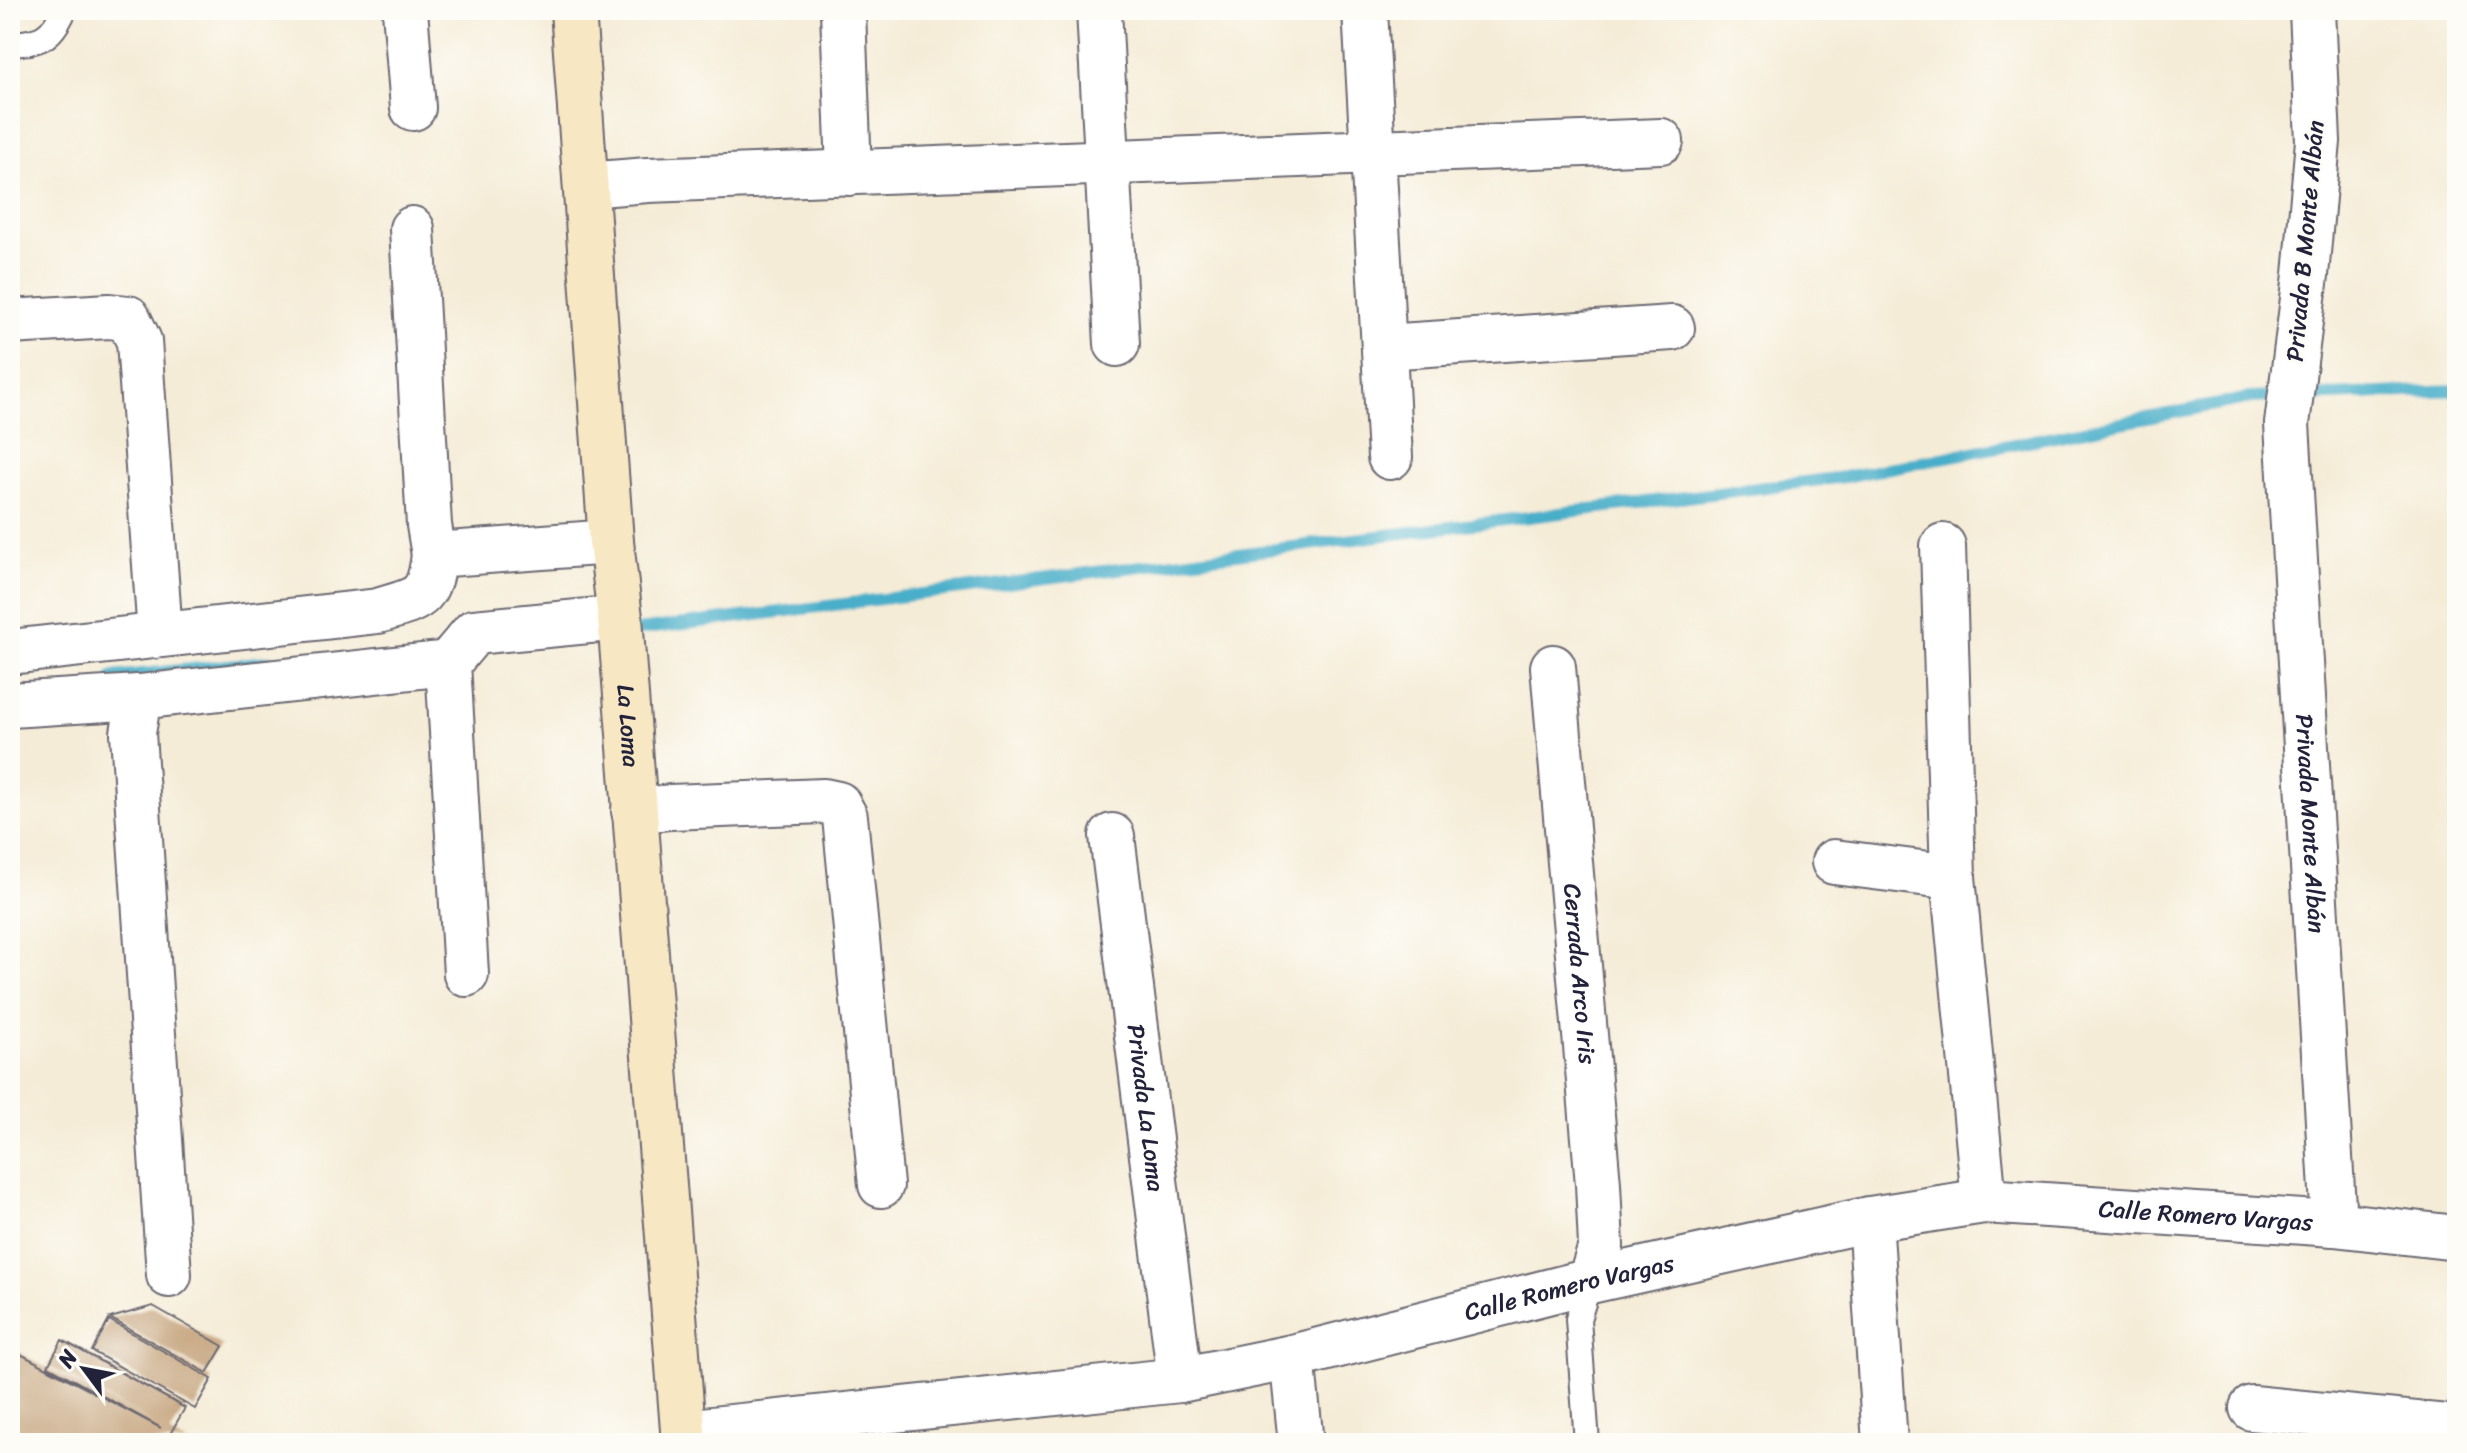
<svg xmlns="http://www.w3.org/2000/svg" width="2467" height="1453" font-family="Sriracha,sans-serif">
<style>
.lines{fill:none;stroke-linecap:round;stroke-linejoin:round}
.stream{stroke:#49aec9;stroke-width:12}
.building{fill:#c5a37c}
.lane-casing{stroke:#6c6972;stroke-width:28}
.street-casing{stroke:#6c6972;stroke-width:48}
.secondary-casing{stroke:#6c6972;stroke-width:48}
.lane{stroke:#fff;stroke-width:24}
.street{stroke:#fff;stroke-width:44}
.secondary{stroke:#f8e7c3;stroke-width:44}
.labels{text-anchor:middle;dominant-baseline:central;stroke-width:6;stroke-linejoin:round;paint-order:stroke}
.street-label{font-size:24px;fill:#22223b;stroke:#fdfcf7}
</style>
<rect width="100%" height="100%" fill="#fdfcf7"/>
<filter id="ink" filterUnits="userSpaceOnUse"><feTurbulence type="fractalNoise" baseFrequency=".0125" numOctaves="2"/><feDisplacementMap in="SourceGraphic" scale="16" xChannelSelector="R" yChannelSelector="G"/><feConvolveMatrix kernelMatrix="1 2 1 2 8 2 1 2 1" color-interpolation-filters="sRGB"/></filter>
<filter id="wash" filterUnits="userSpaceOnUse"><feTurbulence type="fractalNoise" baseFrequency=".006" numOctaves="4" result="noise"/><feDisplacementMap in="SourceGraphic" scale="32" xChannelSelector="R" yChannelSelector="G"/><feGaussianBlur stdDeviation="1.8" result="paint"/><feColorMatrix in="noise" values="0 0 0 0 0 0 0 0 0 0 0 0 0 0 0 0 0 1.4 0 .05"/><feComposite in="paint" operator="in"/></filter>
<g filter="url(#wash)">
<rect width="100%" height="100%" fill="#f5ecd7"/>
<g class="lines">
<!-- stream -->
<g class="stream">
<polyline points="630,631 1844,477 2250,398 2457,390"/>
<polyline points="113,677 269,661"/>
</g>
</g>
<g id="blocks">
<!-- building -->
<g class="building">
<polygon points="153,1306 223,1346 207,1373 110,1318"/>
<polygon points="109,1320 212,1379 195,1409 92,1351"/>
<polygon points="62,1340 185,1408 170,1434 188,1443 10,1443 10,1366 17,1352 161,1428 48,1366"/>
</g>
</g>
</g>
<g filter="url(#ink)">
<use href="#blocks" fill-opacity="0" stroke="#6c6972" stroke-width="2"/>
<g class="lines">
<defs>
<g id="lane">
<path d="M10 44C41 42 51 39 64 10"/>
<polyline points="1587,1443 1578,1319 1590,1281"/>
</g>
<g id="street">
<polyline points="405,10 413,108"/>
<polyline points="843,10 849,173"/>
<polyline points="1099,10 1117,344"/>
<polyline points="1365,10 1390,457"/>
<path id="s1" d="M2312 10 2318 141 2306 275 2287 424 2334 1224"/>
<polyline points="586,185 648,180 1661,141"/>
<polyline points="412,229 429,525 434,555 611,542"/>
<polyline points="10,322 109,316 128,318 139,341 160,635"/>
<polyline points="1384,347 1672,328"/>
<polyline points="1943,546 1953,877"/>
<path d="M10 652 378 611C419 598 428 601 434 555"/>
<path id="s2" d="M1553 667 1598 1184 1601 1246 1590 1281"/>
<polyline points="10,705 139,697"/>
<polyline points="634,811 670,807 824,801 838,804 845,817 881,1185"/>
<path id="s3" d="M1112 836 1180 1380"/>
<polyline points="1834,862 1953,877 1984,1201"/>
<polyline points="466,974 448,663 474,632 620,618"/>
<polyline points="1870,1219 1885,1443"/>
<polyline points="169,1275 133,733 139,697 448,663"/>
<polyline points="1292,1357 1301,1443"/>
<polyline points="2252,1408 2457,1428"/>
<path id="s4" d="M683 1432 1180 1380 1292 1357 1590 1281 1870 1219 1984 1201 2334 1224 2457 1238"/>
</g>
<g id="secondary">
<path id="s5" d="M573 10 611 542 620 618 684 1443"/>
</g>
</defs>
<!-- lane casing -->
<use href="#lane" class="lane-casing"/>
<!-- street casing -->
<use href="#street" class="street-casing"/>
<!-- secondary casing -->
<use href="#secondary" class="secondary-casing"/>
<!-- lane -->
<use href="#lane" class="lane"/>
<!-- street -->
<use href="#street" class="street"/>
<!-- secondary -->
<use href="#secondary" class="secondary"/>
</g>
</g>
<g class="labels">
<!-- street labels -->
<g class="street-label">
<text transform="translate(2305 241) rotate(-85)">Privada B Monte Albán</text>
<text stroke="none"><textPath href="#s5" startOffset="718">La Loma</textPath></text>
<text stroke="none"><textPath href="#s1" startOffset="816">Privada Monte Albán</textPath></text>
<text stroke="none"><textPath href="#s2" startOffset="308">Cerrada Arco Iris</textPath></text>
<text stroke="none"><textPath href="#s3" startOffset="274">Privada La Loma</textPath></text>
<text stroke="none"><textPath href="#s4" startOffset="1546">Calle Romero Vargas</textPath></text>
<text stroke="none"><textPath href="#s4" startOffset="900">Calle Romero Vargas</textPath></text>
</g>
</g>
<!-- margin -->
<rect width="2467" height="1453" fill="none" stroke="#fdfcf7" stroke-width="40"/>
<!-- north arrow -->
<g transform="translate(84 1369) rotate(302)" stroke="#fdfcf7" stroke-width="6" paint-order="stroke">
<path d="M0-6L14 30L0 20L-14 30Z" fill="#22223b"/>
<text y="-12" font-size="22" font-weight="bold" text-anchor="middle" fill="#22223b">N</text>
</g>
</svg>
